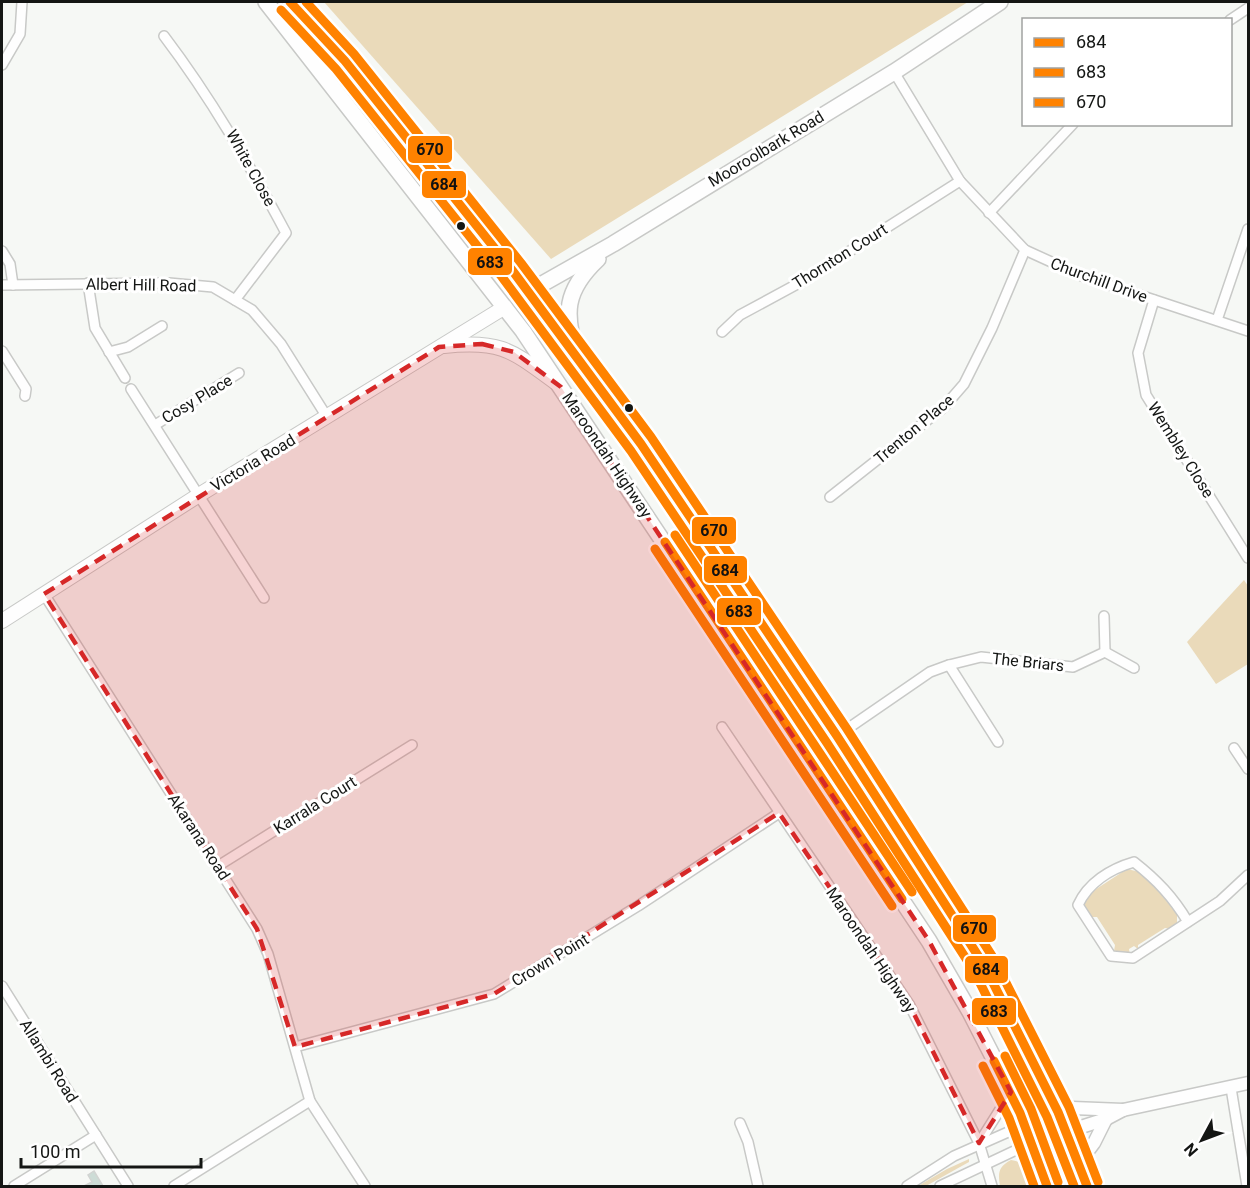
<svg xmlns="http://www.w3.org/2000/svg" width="1250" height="1188" font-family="Roboto,sans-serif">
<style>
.green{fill:#eadaba}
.building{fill:#cddcd6;stroke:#d2d4d2;stroke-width:1.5}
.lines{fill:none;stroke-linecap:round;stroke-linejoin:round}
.minor-casing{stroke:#c8c9c7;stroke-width:12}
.tertiary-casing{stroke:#c8c9c7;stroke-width:15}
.secondary-casing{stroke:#c8c9c7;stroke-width:16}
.primary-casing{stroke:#c8c9c7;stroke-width:18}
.trunk-casing{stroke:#c8c9c7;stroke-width:18}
.minor{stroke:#fefefe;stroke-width:9}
.tertiary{stroke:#fefefe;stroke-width:12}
.secondary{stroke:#fefefe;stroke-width:14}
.primary{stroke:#fefefe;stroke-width:15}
.trunk{stroke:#fefefe;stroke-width:15}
.bus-1-casing{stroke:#fff;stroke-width:14}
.bus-2-casing{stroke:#fff;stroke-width:14}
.bus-3-casing{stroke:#fff;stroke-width:14}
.bus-1{stroke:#ff8200;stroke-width:9}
.bus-2{stroke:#ff8200;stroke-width:9}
.bus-3{stroke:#ff8200;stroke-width:9}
.marked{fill:#d62828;fill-opacity:0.2;stroke:#d62828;stroke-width:4.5;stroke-dasharray:12 8;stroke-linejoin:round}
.bus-dot{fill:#141614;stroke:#fff;stroke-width:2}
.labels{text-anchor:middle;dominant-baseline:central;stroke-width:6;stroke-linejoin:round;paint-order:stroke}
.street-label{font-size:16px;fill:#141614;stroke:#fff}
.line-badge{stroke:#fff;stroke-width:2}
.pale-badge-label{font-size:16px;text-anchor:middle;font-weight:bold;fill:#111}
</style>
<rect width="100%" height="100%" fill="#f6f8f5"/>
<!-- green -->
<g class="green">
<polygon points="324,2 968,2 551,259"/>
<polygon points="1244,580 1248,586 1248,664 1216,684 1187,642"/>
<polygon points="1127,869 1144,873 1177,914 1177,923 1171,929 1165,928 1138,945 1138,949 1134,946 1129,949 1130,956 1118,955 1114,951 1115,945 1097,917 1091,917 1084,905 1090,893"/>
<polygon points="969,1159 969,1162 926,1186 918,1186 947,1169"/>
<path d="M1011 1160C1027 1162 1030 1172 1035 1186H1000C998 1173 998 1167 1011 1160Z"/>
</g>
<!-- building -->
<polygon class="building" points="94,1171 103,1186 84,1186 92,1182 88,1175"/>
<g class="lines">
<defs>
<g id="minor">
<polyline points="1230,20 1248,8"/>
<path d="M164 36C211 98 249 164 286 233L235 300"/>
<polyline points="2,65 20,34 22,2"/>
<polyline points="894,72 960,181 1025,250 1082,276 1248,331"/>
<polyline points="989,213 1073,124"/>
<polyline points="2,251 10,264 13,285"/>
<polyline points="88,283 95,328 125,378"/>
<polyline points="2,285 169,283 213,287 252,310 281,344 327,417"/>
<polyline points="1154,300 1138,353 1146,395 1248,558"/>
<polyline points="1217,320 1248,229"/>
<polyline points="722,332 740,315 801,282 960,181"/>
<polyline points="2,351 26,389 25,396"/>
<polyline points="109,352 128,347 162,326"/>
<polyline points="131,389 264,598"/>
<polyline points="155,425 239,373"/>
<polyline points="830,497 944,407 964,384 992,328 1025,250"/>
<polyline points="44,594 257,929 268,954 310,1101 365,1186"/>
<polyline points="1105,652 1134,668"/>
<polyline points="949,665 998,742"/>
<polyline points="722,727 909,1004 979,1143 992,1186"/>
<polyline points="837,736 930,672 949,665 981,657 1073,667 1105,652 1104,616"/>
<polyline points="1234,748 1248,769"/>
<polyline points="218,866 412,745"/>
<path d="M1188 922C1173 897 1157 880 1134 862 1110 869 1088 883 1078 905L1111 956 1133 958 1220 901 1248 875"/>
<polyline points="2,986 128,1186"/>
<polyline points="295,1047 494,994 638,906 779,813"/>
<polyline points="1231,1088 1247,1186"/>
<polyline points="740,1123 748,1142 758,1186"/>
<polyline points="979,1143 1011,1092"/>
<polyline points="14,1186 96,1135"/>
<polyline points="174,1186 310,1101"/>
<polyline points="907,1186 954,1156 1024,1125"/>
<polyline points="940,1186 1031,1143"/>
</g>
<g id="tertiary">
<polyline points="1024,1125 1073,1108 1123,1110"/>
<polyline points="1031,1143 1106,1119 1123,1110 1248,1083"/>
<polyline points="1079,1163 1094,1143 1106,1119"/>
</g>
<g id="secondary">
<path d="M444 346C501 340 511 350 555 382"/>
<polyline points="2,621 199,495 505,307"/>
</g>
<g id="primary">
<polyline points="528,292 613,244 894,72 1000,2"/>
<path d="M577 356C564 314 564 291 598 259"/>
</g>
<g id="trunk">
<polyline points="266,2 523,331 929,941 970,1012 1011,1092 1047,1186"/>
<polyline points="290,2 345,61 512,270 641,444 837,736 984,965 1058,1112 1087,1186"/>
</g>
</defs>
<!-- minor casing -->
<use href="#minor" class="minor-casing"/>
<!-- tertiary casing -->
<use href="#tertiary" class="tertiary-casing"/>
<!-- secondary casing -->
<use href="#secondary" class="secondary-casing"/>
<!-- primary casing -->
<use href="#primary" class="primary-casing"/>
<!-- trunk casing -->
<use href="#trunk" class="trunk-casing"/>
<!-- minor -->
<use href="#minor" class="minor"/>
<!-- tertiary -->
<use href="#tertiary" class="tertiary"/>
<!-- secondary -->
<use href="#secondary" class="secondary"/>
<!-- primary -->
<use href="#primary" class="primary"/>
<!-- trunk -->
<use href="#trunk" class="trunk"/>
<defs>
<g id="bus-1">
<polyline points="290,2 345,61 512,270 641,444 837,736 984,965 1058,1112 1087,1186"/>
<polyline points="665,542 902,899"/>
<polyline points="994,1061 1020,1113 1047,1186"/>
</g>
<g id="bus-2">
<polyline points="281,10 336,69 502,277 631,451 827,743 974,971 1047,1117 1074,1186"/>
<polyline points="655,549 892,906"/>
<polyline points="983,1066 1009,1118 1034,1186"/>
</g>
<g id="bus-3">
<polyline points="306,2 354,54 521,263 651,437 847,729 994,959 1069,1107 1098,1182"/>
<polyline points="675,535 912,892"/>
<polyline points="1005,1056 1031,1109 1058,1182"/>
</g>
</defs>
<!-- bus-1 casing -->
<use href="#bus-1" class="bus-1-casing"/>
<!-- bus-2 casing -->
<use href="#bus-2" class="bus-2-casing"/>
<!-- bus-3 casing -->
<use href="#bus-3" class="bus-3-casing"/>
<!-- bus-1 -->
<use href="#bus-1" class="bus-1"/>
<!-- bus-2 -->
<use href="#bus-2" class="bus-2"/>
<!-- bus-3 -->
<use href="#bus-3" class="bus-3"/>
</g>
<!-- marked area -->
<path class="marked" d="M482 344 514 352 561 387 929 941 1011 1092 979 1143 909 1004 779 813 494 994 295 1047 257 929 44 594 439 347Z"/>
<!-- markers -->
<g class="bus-dot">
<circle cx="461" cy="226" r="5"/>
<circle cx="629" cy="408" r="5"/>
</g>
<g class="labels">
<!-- street labels -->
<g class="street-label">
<text transform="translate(766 149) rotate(-31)">Mooroolbark Road</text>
<text transform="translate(251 168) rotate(61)">White Close</text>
<text transform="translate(840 256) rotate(-32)">Thornton Court</text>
<text transform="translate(1099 280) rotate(20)">Churchill Drive</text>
<text transform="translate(141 285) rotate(1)">Albert Hill Road</text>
<text transform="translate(197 399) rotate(-31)">Cosy Place</text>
<text transform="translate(914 429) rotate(-40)">Trenton Place</text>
<text transform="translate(1181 450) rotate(58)">Wembley Close</text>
<text transform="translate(607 455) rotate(56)">Maroondah Highway</text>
<text transform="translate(253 463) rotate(-31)">Victoria Road</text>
<text transform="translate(1028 662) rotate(6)">The Briars</text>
<text transform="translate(315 805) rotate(-32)">Karrala Court</text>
<text transform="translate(199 837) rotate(57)">Akarana Road</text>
<text transform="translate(871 950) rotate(56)">Maroondah Highway</text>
<text transform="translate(550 960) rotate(-31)">Crown Point</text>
<text transform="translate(49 1061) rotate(58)">Allambi Road</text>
</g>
</g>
<g class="line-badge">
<rect x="407" y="135" width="46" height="29" rx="6" fill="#ff8200"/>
<rect x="421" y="170" width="46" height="29" rx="6" fill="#ff8200"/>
<rect x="467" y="247" width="46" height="29" rx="6" fill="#ff8200"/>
<rect x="691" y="516" width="46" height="29" rx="6" fill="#ff8200"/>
<rect x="703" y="555" width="45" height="29" rx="6" fill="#ff8200"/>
<rect x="716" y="597" width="46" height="29" rx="6" fill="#ff8200"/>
<rect x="952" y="914" width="45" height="29" rx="6" fill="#ff8200"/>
<rect x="964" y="955" width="45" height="29" rx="6" fill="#ff8200"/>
<rect x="971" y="997" width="46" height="29" rx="6" fill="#ff8200"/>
</g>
<g class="pale-badge-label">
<text x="430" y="155">670</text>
<text x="444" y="190">684</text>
<text x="490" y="268">683</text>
<text x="714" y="536">670</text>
<text x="725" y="576">684</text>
<text x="739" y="617">683</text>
<text x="974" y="934">670</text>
<text x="986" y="975">684</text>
<text x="994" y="1017">683</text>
</g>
<!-- border -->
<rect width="1250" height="1188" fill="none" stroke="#141614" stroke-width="6"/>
<!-- legend -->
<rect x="1022" y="18" width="210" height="108" fill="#ffffff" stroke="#a1a2a1" stroke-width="1.5"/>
<rect x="1034" y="38" width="30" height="9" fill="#ff8200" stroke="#a1a2a1" stroke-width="1.5"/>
<text x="1076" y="48" font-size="18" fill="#141614">684</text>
<rect x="1034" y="68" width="30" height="9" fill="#ff8200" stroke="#a1a2a1" stroke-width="1.5"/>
<text x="1076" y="78" font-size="18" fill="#141614">683</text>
<rect x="1034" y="98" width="30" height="9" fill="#ff8200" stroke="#a1a2a1" stroke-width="1.5"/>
<text x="1076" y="108" font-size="18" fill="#141614">670</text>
<!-- north arrow -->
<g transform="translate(1202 1140) rotate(229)" stroke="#ffffff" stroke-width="4.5" paint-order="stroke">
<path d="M0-4.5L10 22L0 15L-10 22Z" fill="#141614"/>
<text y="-9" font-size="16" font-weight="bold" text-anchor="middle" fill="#141614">N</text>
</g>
<!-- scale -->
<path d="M21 1158v9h180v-9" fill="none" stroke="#141614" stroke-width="3"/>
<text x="30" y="1158" font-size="18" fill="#141614" stroke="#ffffff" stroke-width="4.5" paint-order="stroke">100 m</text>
</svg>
